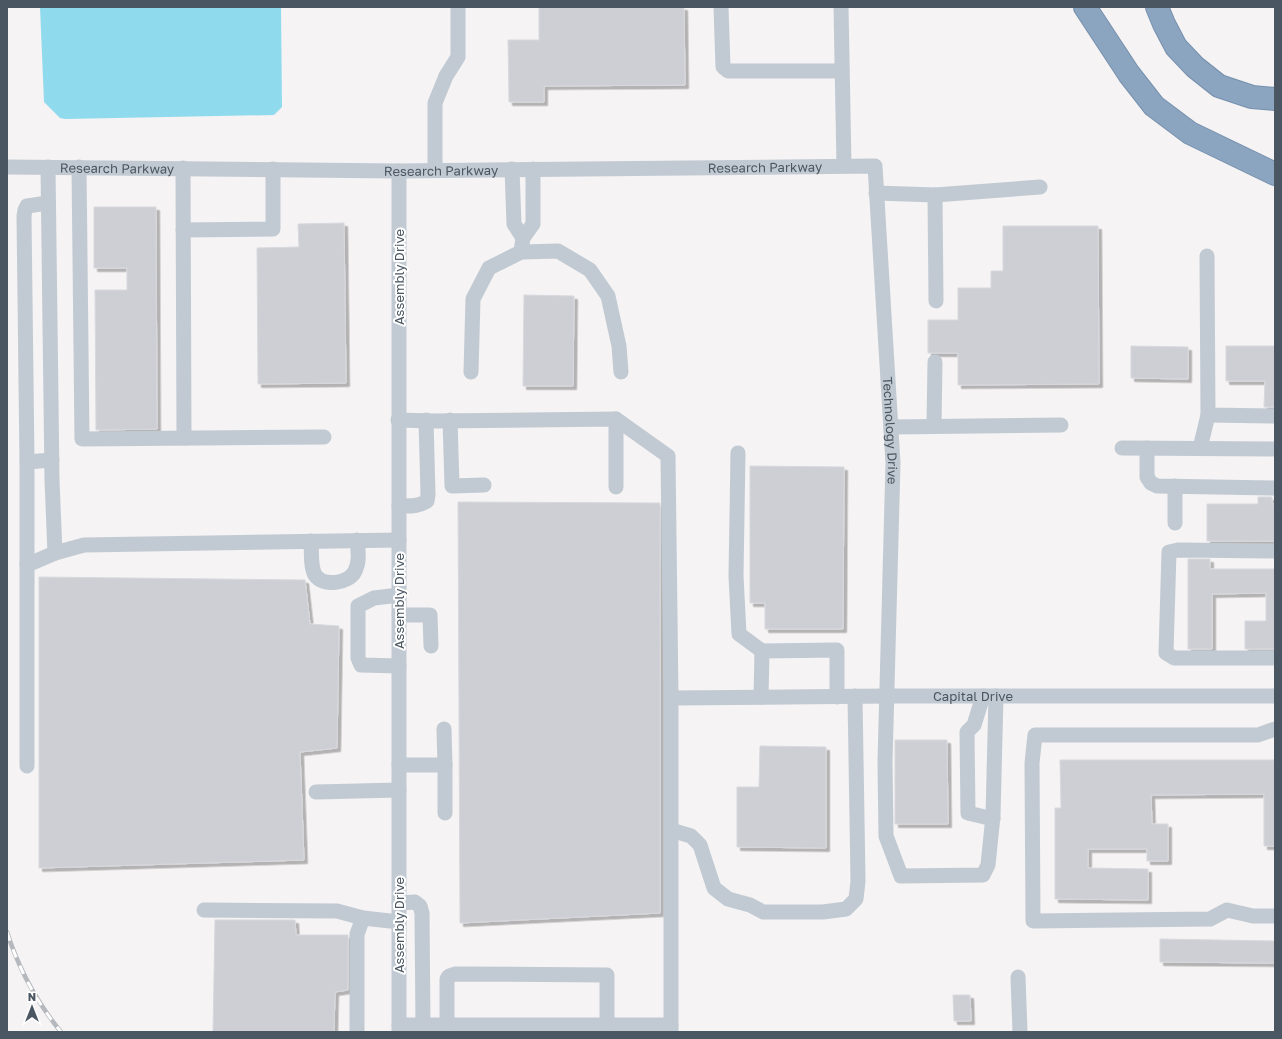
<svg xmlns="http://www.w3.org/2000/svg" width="1282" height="1039" font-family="'Golos Text',sans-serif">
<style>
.water{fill:#90daee}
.building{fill:#cdcfd5;stroke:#d7d9de;filter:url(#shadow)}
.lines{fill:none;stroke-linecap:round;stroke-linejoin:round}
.highway-casing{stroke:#7690ad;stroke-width:24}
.minor{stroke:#c1cad2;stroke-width:15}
.highway{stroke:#8ba5c1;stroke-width:22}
.rail-casing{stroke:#b5b8bd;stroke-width:4.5}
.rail{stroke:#fff;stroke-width:3;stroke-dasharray:9;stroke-linecap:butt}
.labels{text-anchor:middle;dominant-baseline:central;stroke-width:4;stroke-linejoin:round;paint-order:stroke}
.street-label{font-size:13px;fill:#4a5661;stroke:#fff}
</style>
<defs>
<filter id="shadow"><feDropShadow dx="3.5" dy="3.5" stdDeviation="0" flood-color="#0004"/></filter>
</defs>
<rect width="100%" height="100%" fill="#f5f3f3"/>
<!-- water -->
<polygon class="water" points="40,7 281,7 282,107 274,115 65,119 60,118 44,102"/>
<!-- building -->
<g class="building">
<polygon points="539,7 684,7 685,85 544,86 544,102 509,102 508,40 539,40"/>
<polygon points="94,207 156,207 157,429 96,430 95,290 127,290 127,268 94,268"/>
<polygon points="344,223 346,383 258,384 257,248 299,247 298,224"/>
<polygon points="1003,226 1098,226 1099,384 958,385 958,353 928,353 928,320 958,320 958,288 991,288 991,271 1003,271"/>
<polygon points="524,295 574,296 573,386 523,386"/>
<polygon points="1131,346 1188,347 1188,379 1131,378"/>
<polygon points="1226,346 1275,346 1275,407 1264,407 1265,381 1226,381"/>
<polygon points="750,466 844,467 843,629 765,629 765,603 750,603"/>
<polygon points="1258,497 1272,497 1272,504 1275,504 1275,541 1207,541 1207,504 1258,504"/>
<polygon points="458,502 660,503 660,913 460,923"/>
<polygon points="1188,559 1210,559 1210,569 1275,569 1275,649 1245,649 1245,621 1266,621 1266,593 1212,594 1212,649 1188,649"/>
<polygon points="39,577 305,580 310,624 339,626 337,748 300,752 304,860 39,868"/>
<polygon points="895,740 947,740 948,824 895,824"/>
<polygon points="760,746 826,747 826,848 737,847 737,787 759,787"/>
<polygon points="1060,760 1275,760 1275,846 1264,846 1264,794 1151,795 1152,824 1168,824 1168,861 1147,861 1147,849 1088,849 1088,868 1148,869 1148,900 1055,899 1055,808 1061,808"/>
<polygon points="215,920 295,920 296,935 348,935 348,990 335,992 334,1032 213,1032"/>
<polygon points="1160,939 1275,941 1275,963 1160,962"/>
<polygon points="953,995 970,995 971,1021 954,1021"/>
</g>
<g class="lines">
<defs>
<g id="highway">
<polyline points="1085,7 1129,74 1154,106 1190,133 1275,174"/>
<polyline points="1157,7 1164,24 1176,47 1195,67 1219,86 1252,97 1275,99"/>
</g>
</defs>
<!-- highway casing -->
<use href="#highway" class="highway-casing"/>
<!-- minor -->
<g class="minor">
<polyline points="721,7 723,67 728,71 842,71"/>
<polyline points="841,7 844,166"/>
<path id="s1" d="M7 167 399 171 875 166 893 463 885 762 886 836 901 876 983 875 988 865 993 816 996 696"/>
<polyline points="48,167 52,480 55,553 84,545 399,540"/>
<polyline points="79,167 82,439 324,437"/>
<polyline points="183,168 184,438"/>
<polyline points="512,169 514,224 523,238 533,224 533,169"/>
<polyline points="435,170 435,103 446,76 458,57 458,7"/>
<polyline points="399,171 399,1032"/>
<polyline points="876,193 935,195"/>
<polyline points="183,230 273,229 273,169"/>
<polyline points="521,252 558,251 590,270 608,296 619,346 621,372"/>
<polyline points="1207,256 1208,415 1275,416"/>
<polyline points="936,301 935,195 1040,187"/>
<polyline points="471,372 473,299 489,268 521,252 523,238"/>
<polyline points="616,419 668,456 671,698 671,1032"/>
<polyline points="398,420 432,421 616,419 616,487"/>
<polyline points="450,420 452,486 484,485"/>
<polyline points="934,426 935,362"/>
<polyline points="891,427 1061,425"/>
<polyline points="1122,448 1275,449"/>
<polyline points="1147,448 1147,477 1151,483 1157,486 1275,488"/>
<polyline points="1200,448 1208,415"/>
<polyline points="738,453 736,576 739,634 762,651"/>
<polyline points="27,462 24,216 25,210 27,206 48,203"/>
<polyline points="1175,486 1175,523"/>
<path d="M399 506C409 506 418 507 427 501L428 495 426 420"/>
<path d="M311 541C312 551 310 566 315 575 323 587 349 584 355 571 360 561 358 551 357 540"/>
<polyline points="1275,551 1178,550 1169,552 1166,653 1174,658 1275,658"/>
<polyline points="27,565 27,462 52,460"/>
<polyline points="399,595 374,598 358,606 358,658 361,665 399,666"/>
<polyline points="399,615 430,615 431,646"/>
<polyline points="983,696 974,725 967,732 968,813 993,819"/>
<polyline points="761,697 762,651 837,650 837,697"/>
<path id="s2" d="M671 698 887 696H1275"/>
<polyline points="444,729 445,765"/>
<polyline points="1275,729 1258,735 1035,735 1032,763 1033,921 1210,919 1227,910 1253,916 1275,916"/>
<polyline points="399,765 445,765 445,813"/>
<polyline points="27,766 27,565 55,553"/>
<polyline points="316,792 399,790"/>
<polyline points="671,830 691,836 700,845 714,888 728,899 750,905 763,912 823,912 846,909 856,899 858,881 855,696"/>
<polyline points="399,903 415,902 420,906 422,913 423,1025"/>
<polyline points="204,910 337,911 363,918 399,922"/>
<polyline points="1018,977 1020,1032"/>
<polyline points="399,1025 671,1025"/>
<polyline points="447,1025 447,979 449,976 455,974 607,975 607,1025"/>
<polyline points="357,1032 357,934 363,918"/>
</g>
<!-- highway -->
<use href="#highway" class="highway"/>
<defs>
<path id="rail" d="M7 932C19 970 36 1001 61 1032"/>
</defs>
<!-- rail casing -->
<use href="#rail" class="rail-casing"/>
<!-- rail -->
<use href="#rail" class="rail"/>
</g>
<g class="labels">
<!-- street labels -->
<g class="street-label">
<text stroke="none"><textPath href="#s1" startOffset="758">Research Parkway</textPath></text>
<text stroke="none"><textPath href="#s1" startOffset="110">Research Parkway</textPath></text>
<text stroke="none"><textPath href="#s1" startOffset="434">Research Parkway</textPath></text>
<text transform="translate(399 277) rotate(-90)">Assembly Drive</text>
<text stroke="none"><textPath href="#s1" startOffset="1133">Technology Drive</textPath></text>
<text transform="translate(399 601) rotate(-90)">Assembly Drive</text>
<text stroke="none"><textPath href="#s2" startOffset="302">Capital Drive</textPath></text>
<text transform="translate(399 925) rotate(-90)">Assembly Drive</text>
</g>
</g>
<!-- border -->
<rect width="1282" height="1039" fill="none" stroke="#4a5661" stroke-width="16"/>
<!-- north arrow -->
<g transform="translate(32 1007)" stroke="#ffffff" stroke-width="3" paint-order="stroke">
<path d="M0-3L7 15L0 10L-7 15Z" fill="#4a5661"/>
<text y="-6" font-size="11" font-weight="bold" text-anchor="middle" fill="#4a5661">N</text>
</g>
</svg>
